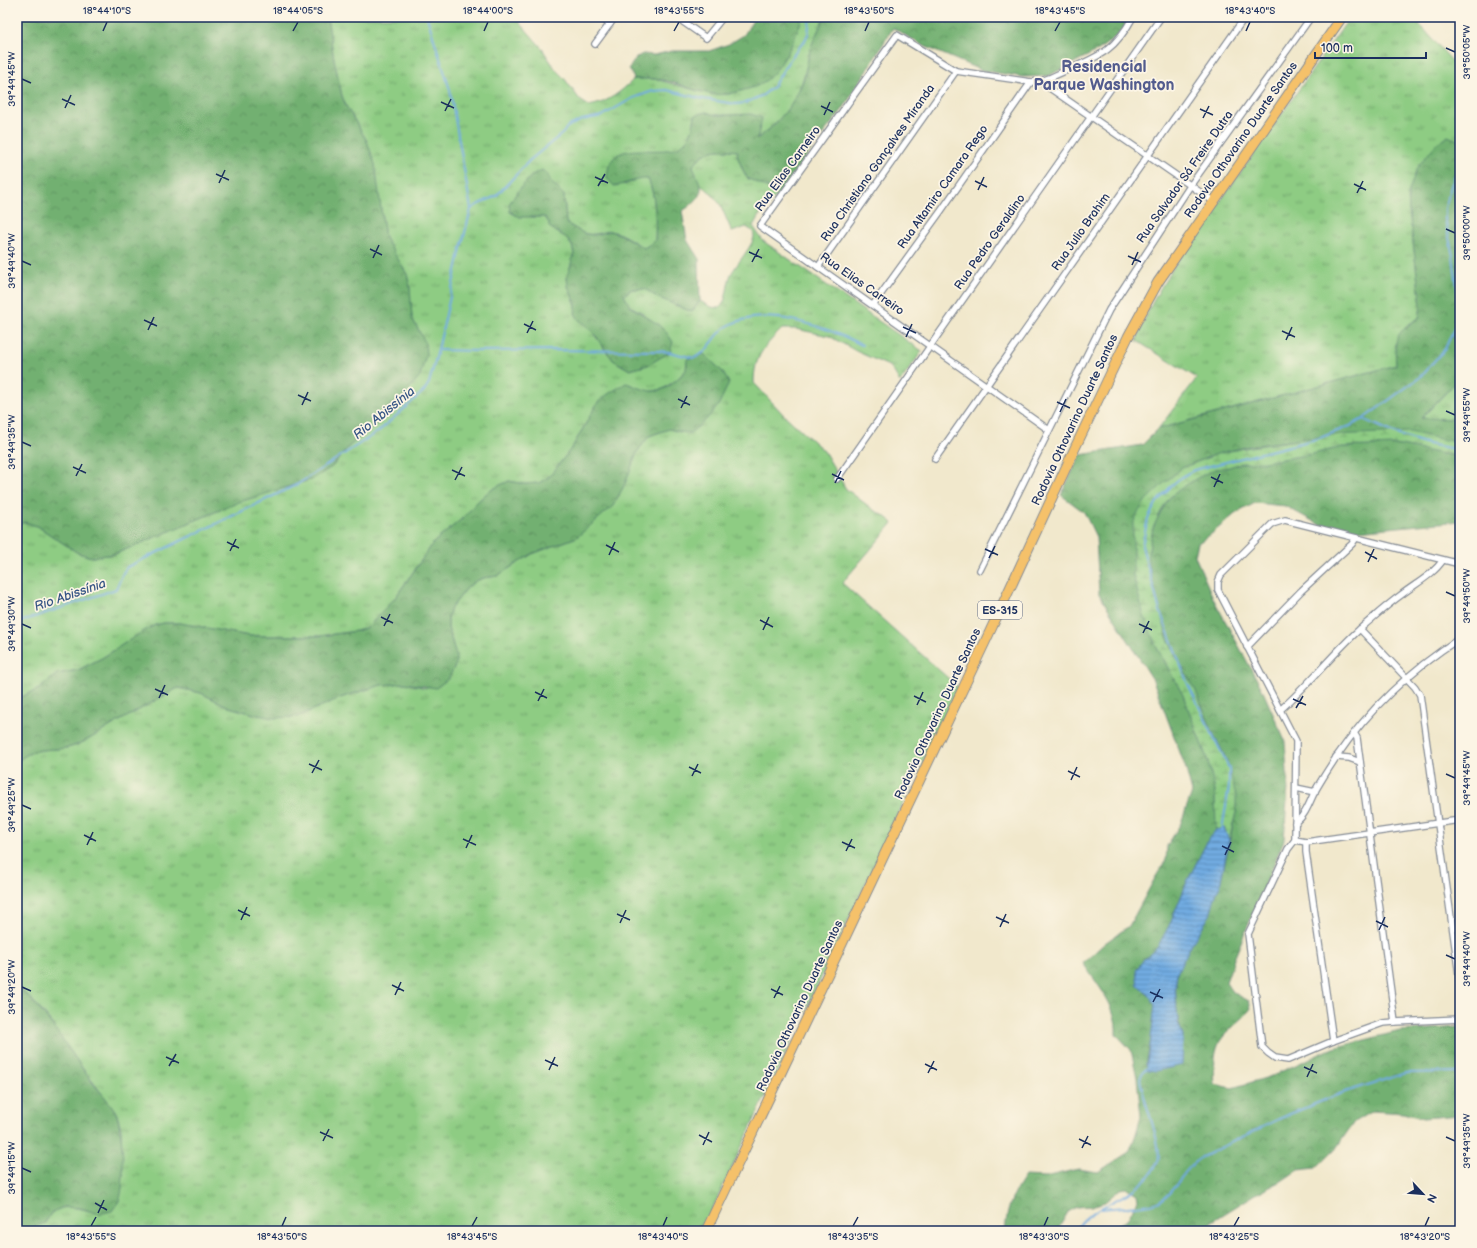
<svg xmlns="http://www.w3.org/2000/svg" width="1477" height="1248" font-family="'Balsamiq Sans',sans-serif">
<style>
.grass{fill:url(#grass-tufts);stroke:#547e70}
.forest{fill:url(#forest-crowns);stroke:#467068}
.wetland{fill:url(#wetland-marsh);stroke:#547e70}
.water{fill:url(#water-rules);stroke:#466da0}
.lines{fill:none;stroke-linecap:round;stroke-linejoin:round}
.stream{stroke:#71abe1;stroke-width:2}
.minor-casing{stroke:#868c95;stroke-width:8}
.primary-casing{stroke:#868c95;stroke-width:11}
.minor{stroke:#fff;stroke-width:5.5}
.primary{stroke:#f5c16b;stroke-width:9}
.ticks{fill:none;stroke:#1b2f5e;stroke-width:1.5}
.labels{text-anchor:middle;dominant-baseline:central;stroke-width:3.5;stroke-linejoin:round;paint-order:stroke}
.shield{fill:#fcf5e5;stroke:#5e6a86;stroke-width:1}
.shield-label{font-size:11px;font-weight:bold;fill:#1b2f5e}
.street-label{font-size:12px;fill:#1b2f5e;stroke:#fcf5e5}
.water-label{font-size:13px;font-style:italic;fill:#355485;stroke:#fcf5e5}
.district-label{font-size:16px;font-weight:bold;fill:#535c8e;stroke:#fcf5e5}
.neatline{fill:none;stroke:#1b2f5e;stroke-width:1.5}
.ticks-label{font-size:10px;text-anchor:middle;fill:#1b2f5e}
</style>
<defs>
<pattern id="grass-tufts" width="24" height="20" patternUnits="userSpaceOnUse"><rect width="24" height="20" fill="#8ecc83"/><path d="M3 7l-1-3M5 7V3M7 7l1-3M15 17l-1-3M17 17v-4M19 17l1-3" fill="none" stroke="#73a66e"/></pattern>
<pattern id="forest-crowns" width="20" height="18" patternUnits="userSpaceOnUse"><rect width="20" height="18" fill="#72b071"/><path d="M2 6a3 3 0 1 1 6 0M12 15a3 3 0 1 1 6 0" fill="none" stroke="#5d9060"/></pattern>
<pattern id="wetland-marsh" width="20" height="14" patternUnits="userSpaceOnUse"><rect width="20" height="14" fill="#8ecc83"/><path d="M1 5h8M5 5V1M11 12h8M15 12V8" fill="none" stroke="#73a66e"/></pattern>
<pattern id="water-rules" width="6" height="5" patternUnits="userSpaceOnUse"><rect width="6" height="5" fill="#71abe1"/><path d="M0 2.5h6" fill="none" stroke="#5c8cba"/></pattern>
</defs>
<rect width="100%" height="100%" fill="#fcf5e5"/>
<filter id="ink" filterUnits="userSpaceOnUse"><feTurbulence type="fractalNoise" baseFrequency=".025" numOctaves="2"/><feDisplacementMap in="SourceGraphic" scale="8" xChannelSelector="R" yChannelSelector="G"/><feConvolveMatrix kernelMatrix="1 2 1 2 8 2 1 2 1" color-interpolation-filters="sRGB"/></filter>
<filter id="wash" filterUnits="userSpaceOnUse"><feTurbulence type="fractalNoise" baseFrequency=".012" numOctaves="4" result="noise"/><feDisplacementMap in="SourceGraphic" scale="16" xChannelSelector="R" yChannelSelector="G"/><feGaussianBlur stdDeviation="0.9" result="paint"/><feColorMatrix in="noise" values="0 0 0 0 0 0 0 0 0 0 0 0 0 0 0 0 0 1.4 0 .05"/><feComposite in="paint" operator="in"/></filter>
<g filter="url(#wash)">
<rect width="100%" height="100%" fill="#f1e8cc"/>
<!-- grass -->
<g class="grass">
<path d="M327 17H515L541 47 556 70 564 78 580 100 589 106C607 103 621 92 634 79H655L698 91 711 94H730L780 64 798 29 802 17H824C821 26 816 34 813 43 808 54 807 67 803 79 796 103 777 125 756 139L760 127 738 115H715L706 112 695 115C694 124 692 135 686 142 672 157 644 147 626 152 622 153 618 155 615 157L624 185 639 178 648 179C656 196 656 223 655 242L644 248C634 242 623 233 610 231 605 231 600 233 595 234 584 236 575 229 566 223L564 195 551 182 547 174 531 217H545L555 231 565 237 572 246 574 254 567 277 568 286 576 305 580 321C595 330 601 348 614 360 618 364 625 367 630 370L648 365 657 359 643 313 630 306 624 295 632 289H645L657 297 692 312 700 301 711 307 719 308C728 302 726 285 731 274 736 265 753 245 754 237 754 235 753 232 753 231L746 227 732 232 720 204 709 191 701 186 695 176 693 166C705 148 718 149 739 151L737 155 742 168 747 178 779 193 758 217 753 226 763 241 922 351 900 382 891 367 856 351 829 336 796 329H782C764 347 754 356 754 383L783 414 824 451 846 489 875 511 883 515 893 523 842 583 958 687 702 1231H30L35 1226 45 1223C47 1220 49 1215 52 1212 66 1203 84 1209 99 1214L123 1176 121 1128 116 1112 80 1065 47 1017 34 1002 17 986V762C35 745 49 752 71 747 86 742 101 732 114 724 136 712 157 699 178 688L201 693 229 707 254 714 340 698 381 685 405 683 426 688 456 655 448 628V618L451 608 467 588 474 582 483 578 497 576 532 554 577 537 631 467 637 452 649 436 669 429 680 432 686 370 676 380 663 389 598 402 573 446 550 476 539 483 525 484 509 481 488 492 476 503 464 517 434 542 395 598 368 627 357 631 320 636H249L179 623H164L155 625 143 632 102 658 78 670 57 674 39 689 17 699V526L24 522 37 526 78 553 92 557 115 554 239 502 313 479 333 466 349 446 379 423 390 405 400 399 419 331 412 318 411 303 392 250 385 238 380 203 367 141 346 106 342 96 334 59Z"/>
<path d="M1350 17H1413L1460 70V141L1408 194 1409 211 1421 306 1419 318 1406 326 1395 344 1396 365 1158 429 1197 378 1137 341C1149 295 1191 243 1219 203 1263 141 1306 79 1350 17Z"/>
<polygon points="1460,373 1460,419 1421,419 1453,385"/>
</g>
<!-- forest -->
<g class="forest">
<polygon points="17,17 327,17 334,59 342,96 346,106 367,141 375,164 385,238 407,274 410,287 412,318 425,342 426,355 420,376 400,399 390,405 379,423 349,446 333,466 313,479 239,502 115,554 92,557 78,553 37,526 24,522 17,526"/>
<path d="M755 17H802C796 39 780 74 759 85 754 88 747 89 741 91 731 94 719 96 708 93 690 90 673 80 655 79 648 78 641 79 634 79L629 68 637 57 643 54 654 55 672 51H709L729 44 744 35Z"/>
<path d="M824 17H1129L1122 32 1097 51 1048 76 1023 77 980 70 922 45 893 28 843 109 815 144 779 193 747 178 742 168 737 155 738 151C718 149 705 148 693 166 695 173 698 178 700 184 705 195 690 207 682 211L687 240 699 259 700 301 692 312 657 297 645 289H632L624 295 630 306 659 325 667 333 673 342 670 352 648 365 630 370 613 360 595 335 586 325 580 321 575 314 576 305 568 286 567 277 574 254 572 245 565 237 549 227V223L545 217H519L510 212 509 204 518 191 532 175 542 170 547 174 551 182 564 195 566 223 585 234 594 235 610 231 622 235 644 248 655 241C656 223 656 196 648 179 635 178 627 185 614 186L607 178C609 129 666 165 686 141 692 134 694 124 695 115L706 112 715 115H729L751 114 762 118 757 139C777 125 796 102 804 78 807 67 808 54 813 42 816 34 821 26 824 17Z"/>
<path d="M1448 136 1460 141V373L1453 385 1421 418 1460 419V442L1444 440 1312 438 1250 446 1220 453 1204 459 1182 468 1163 484 1133 575 1144 616 1156 646 1183 695 1208 761 1215 790 1216 830 1209 838 1187 882 1171 922 1157 949 1144 959 1138 985C1144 991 1152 996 1155 1004 1157 1010 1148 1056 1146 1064L1183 1037C1176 1017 1174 994 1177 973L1220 885 1236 812 1224 754 1214 735 1195 689 1177 659 1167 637 1154 590 1150 571 1148 554 1153 528 1160 513 1169 498 1180 489 1197 478 1215 469 1226 468 1241 463 1264 462 1312 454 1342 447 1396 445 1444 454 1460 456V521L1357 531 1320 525 1285 506 1255 503 1235 514 1210 535 1198 543 1195 556 1214 600 1262 689 1285 741 1288 787 1284 840 1234 959 1226 982 1234 993 1249 1001 1251 1008C1244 1019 1232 1026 1223 1037 1213 1048 1214 1070 1215 1084L1232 1088 1269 1077 1333 1048 1400 1031 1460 1027V1115L1423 1118 1403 1113 1372 1111 1354 1122 1337 1147 1316 1168 1298 1170 1280 1182 1256 1194 1211 1222 1204 1231H1106L1127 1220 1138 1200 1137 1194 1127 1188 1120 1189 1105 1202 1091 1206 1077 1207 1068 1212 1057 1231H1005C1007 1208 1012 1195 1025 1176L1045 1177 1078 1169 1098 1172 1129 1152 1135 1137 1141 1116 1137 1078 1131 1050 1116 1034C1118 1006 1097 985 1083 963L1105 943 1129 926 1155 878 1166 860 1167 846 1181 823 1192 792 1185 766 1153 680 1099 594 1096 537 1084 512 1061 495 1080 455 1142 445 1158 429 1396 365C1394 338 1395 333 1419 318L1421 306 1409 210 1408 194 1417 168 1436 144Z"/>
<path d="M704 354 723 372 729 383 718 406 704 422 690 433 680 432 669 429 649 436 637 452 625 484 613 506 577 537 532 554 497 576 483 578 474 582 467 588 451 608 448 618V628L456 655V664L448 679 436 688 405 683 381 685 340 698 297 717 272 718 254 714 229 707 201 693 178 688C157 699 136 712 114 724 101 732 86 742 71 747 49 752 35 745 17 762V699L39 689 57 674 78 670 102 658 142 632 155 625 164 623H179L197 626 249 636H320L357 631 368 627 395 598 434 542 464 517 476 503 488 492 498 486 509 481 525 484 539 483 550 476 573 446 598 402 608 394 626 383C633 385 647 392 654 391 667 391 678 379 686 370L687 359Z"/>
<path d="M17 986C48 1013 68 1049 92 1082 98 1090 113 1105 116 1113 123 1130 126 1185 119 1201 117 1204 114 1208 112 1211L99 1214 80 1208 63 1207 51 1213 45 1223 35 1226 30 1231H17Z"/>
</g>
<!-- wetland -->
<polygon class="wetland" points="1410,432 1444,440 1460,442 1460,456 1444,454 1396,445 1342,447 1312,454 1264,462 1241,463 1226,468 1215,469 1197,478 1180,489 1169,498 1160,513 1153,528 1148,553 1150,571 1167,637 1177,659 1195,689 1214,735 1224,754 1232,780 1236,796 1236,812 1229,840 1224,828 1216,830 1215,790 1208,761 1183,695 1156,646 1144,616 1133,575 1133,524 1139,511 1146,500 1163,484 1182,468 1220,453 1250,447 1332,435"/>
<!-- water -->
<polygon class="water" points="1224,828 1229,840 1220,885 1215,897 1210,915 1191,945 1177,973 1175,987 1178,1023 1183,1036 1182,1065 1156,1071 1148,1070 1146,1064 1149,1055 1155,1005 1149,995 1138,985 1136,970 1144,959 1157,948 1171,922 1187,882 1209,838 1216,830"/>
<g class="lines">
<!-- stream -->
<g class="stream">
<polyline points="471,209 479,204 496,196 530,160 563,133 567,127 582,120 602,116 633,98 653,91 667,90 703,99 736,104 745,103 763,95 773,87 788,62 805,40 808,34 810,17"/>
<path d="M438 350 479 351 552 350 658 351 669 352 694 358C709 353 715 334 726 327 763 304 827 327 862 345"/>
<polyline points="1363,419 1399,435 1428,444 1460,450"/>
<polyline points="17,623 116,589 123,573 127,567 298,484 379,431 424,391 429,383 438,350 461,248 471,209 450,90 427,17"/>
<polyline points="1222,830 1229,787 1229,768 1187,682 1160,611 1142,546 1148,518 1157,502 1173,484 1183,476 1194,470 1317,439 1350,426 1363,419 1419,378 1445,349 1456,324 1458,295 1453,256 1445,219 1445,208 1451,186 1458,167"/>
<path d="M1102 1209C1115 1207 1151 1207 1160 1201 1176 1191 1183 1169 1200 1158L1285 1116 1342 1093 1406 1073 1460 1072"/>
<path d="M1076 1231C1087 1203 1145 1199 1158 1161 1163 1148 1145 1105 1142 1088 1141 1084 1139 1079 1141 1076 1142 1072 1146 1069 1149 1067"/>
</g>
</g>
</g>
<g filter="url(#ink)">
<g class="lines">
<defs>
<g id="minor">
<polyline points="601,17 610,24"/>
<polyline points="676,17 706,38 723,17"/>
<polyline points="595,44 615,17"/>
<polyline points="1041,82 1213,201"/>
<polyline points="818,267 956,71"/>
<polyline points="873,305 941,211 1031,82"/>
<path d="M1049 430 760 226 897 35 956 71 1031 82C1044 82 1053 76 1065 71 1099 56 1114 52 1133 17"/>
<polyline points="935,459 1245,17"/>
<polyline points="837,479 1161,17"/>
<polyline points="1460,564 1285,520 1272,524 1221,575 1218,582 1218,590 1296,741 1295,840 1288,849 1248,934 1262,1047 1268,1053 1275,1058 1288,1060 1333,1041 1383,1023 1395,1022 1460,1019"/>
<polyline points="980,570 1109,310 1190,186 1311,17"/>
<polyline points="1360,629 1415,687 1420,695 1460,982"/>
<polyline points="1247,647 1301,591 1352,544 1356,538"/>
<path d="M1280 710C1309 685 1332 654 1361 628 1374 617 1387 605 1401 595 1415 584 1433 575 1443 560"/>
<polyline points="1354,733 1357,738 1395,1022"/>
<polyline points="1336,757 1349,758 1360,762"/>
<polyline points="1296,788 1315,792"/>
<path d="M1295 823C1305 816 1309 804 1314 793 1321 780 1329 768 1337 756 1369 709 1412 669 1460 638"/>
<polyline points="1295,840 1306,842 1460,820"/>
<polyline points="1306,842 1306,852 1333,1041"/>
</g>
<polyline id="primary" points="706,1231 986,640 1075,448 1128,337 1158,282 1342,17"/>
</defs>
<!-- minor casing -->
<use href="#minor" class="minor-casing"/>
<!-- primary casing -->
<use href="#primary" class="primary-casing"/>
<!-- minor -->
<use href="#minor" class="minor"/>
<!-- primary -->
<use href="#primary" class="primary"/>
</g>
</g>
<!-- ticks -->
<path class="ticks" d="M103 31 107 22M293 31 298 22M484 31 488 22M674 31 679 22M865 31 869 22M1055 31 1060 22M1246 31 1250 22M1446 48 1455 52M22 79 31 83M62 99 75 105M441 102 454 108M821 106 833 112M65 108 71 95M1200 109 1213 115M445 111 451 99M824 115 830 102M1203 118 1209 106M216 174 229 180M595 177 608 183M975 181 987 187M219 183 225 170M1354 184 1366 190M598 186 605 174M978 190 984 177M1357 193 1363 181M1446 229 1455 233M370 249 382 255M749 252 762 258M1128 256 1141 262M373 258 379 245M22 261 31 265M752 262 759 249M1132 265 1138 252M144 320 157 326M524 324 536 330M903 327 916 333M148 330 154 317M1282 331 1295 337M527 333 533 321M906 337 912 324M1286 340 1292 327M298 395 311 401M678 399 690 405M1057 402 1070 408M302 405 308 392M681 408 687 396M1446 411 1455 415M1060 412 1066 399M22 442 31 446M73 467 86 473M452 470 465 476M832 474 844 480M76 476 82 464M1211 477 1223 483M455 480 462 467M835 483 841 471M1214 487 1220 474M227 542 239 548M606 545 619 552M985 549 998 555M230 551 236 539M1365 552 1377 559M609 555 615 542M989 558 995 546M1368 562 1374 549M1446 592 1455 596M381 617 393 623M760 620 773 627M22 624 31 628M1139 624 1152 630M384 626 390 614M763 630 769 617M1143 633 1149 621M155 689 168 695M535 692 547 698M914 696 926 702M159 698 165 685M1293 699 1306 705M538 701 544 689M917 705 923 692M1296 708 1303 696M309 764 322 770M689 767 701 773M1068 771 1080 777M312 773 319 760M1446 774 1455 778M692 776 698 764M1071 780 1077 767M22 805 31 809M84 835 96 841M463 839 476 845M842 842 855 848M87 845 93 832M1222 846 1234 852M466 848 472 835M846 851 852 839M1225 855 1231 842M238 910 250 916M617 914 630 920M996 917 1009 923M241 920 247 907M1376 921 1388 927M620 923 626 910M1000 927 1006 914M1379 930 1385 917M1446 955 1455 959M392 985 404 991M22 987 31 991M771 989 783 995M1150 992 1163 998M395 995 401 982M774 998 780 986M1153 1002 1160 989M166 1057 179 1063M545 1060 558 1066M925 1064 937 1070M169 1066 176 1054M1304 1067 1317 1073M549 1070 555 1057M928 1073 934 1061M1307 1077 1313 1064M320 1132 333 1138M699 1135 712 1142M1446 1137 1455 1141M1079 1139 1091 1145M323 1141 329 1129M703 1145 709 1132M1082 1148 1088 1136M22 1168 31 1172M95 1203 107 1210M98 1213 104 1200M91 1226 96 1217M282 1226 286 1217M472 1226 477 1217M663 1226 667 1217M853 1226 858 1217M1044 1226 1048 1217M1234 1226 1239 1217M1425 1226 1429 1217"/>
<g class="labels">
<!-- shield labels -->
<rect class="shield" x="978" y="601" width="44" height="18" rx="3"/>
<g class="shield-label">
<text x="1000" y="610">ES-315</text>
</g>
<!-- street labels -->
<g class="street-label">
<text transform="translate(1241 140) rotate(-55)">Rodovia Othovarino Duarte Santos</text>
<text transform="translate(878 163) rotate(-55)">Rua Christiano Gonçalves Miranda</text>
<text transform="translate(788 169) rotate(-54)">Rua Elias Carneiro</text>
<text transform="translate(1185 177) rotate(-55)">Rua Salvador Sá Freire Dutra</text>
<text transform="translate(943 187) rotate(-55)">Rua Altamiro Camara Rego</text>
<text transform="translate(1081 232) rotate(-55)">Rua Julio Brahim</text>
<text transform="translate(990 242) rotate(-55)">Rua Pedro Geraldino</text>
<text transform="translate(862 284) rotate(35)">Rua Elias Carreiro</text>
<text transform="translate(1075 420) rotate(-65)">Rodovia Othovarino Duarte Santos</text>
<text transform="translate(938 714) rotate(-65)">Rodovia Othovarino Duarte Santos</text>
<text transform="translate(800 1006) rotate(-65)">Rodovia Othovarino Duarte Santos</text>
</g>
<!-- water labels -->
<g class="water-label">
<text transform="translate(384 413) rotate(-39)">Rio Abissínia</text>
<text transform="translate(70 595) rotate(-19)">Rio Abissínia</text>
</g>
<!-- district labels -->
<g class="district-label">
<text x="1104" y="67">Residencial<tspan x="1104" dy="18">Parque Washington</tspan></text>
</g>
</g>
<!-- margin -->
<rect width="1477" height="1248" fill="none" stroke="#fcf5e5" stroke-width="44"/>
<!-- north arrow -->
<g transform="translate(1423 1194) rotate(116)" stroke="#fcf5e5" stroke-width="3" paint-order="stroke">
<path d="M0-3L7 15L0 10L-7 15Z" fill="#1b2f5e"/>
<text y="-6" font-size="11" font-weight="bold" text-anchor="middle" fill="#1b2f5e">N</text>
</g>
<!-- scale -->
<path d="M1315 52v6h111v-6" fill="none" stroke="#1b2f5e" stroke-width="2"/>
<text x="1321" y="52" font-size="12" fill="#1b2f5e" stroke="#fcf5e5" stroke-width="3" paint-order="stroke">100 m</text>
<rect x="22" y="22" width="1433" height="1204" class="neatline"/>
<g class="ticks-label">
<text x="107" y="14">18°44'10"S</text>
<text x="298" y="14">18°44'05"S</text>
<text x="488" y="14">18°44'00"S</text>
<text x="679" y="14">18°43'55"S</text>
<text x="869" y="14">18°43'50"S</text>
<text x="1060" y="14">18°43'45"S</text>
<text x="1250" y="14">18°43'40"S</text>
<text transform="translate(1466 52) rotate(-90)" y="4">39°50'05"W</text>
<text transform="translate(11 79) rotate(-90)" y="4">39°49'45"W</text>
<text transform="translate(1466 233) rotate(-90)" y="4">39°50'00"W</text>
<text transform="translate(11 261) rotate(-90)" y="4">39°49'40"W</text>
<text transform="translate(1466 415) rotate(-90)" y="4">39°49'55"W</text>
<text transform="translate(11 442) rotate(-90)" y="4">39°49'35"W</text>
<text transform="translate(1466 596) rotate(-90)" y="4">39°49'50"W</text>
<text transform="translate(11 624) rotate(-90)" y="4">39°49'30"W</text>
<text transform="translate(1466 778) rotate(-90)" y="4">39°49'45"W</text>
<text transform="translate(11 805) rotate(-90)" y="4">39°49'25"W</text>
<text transform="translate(1466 959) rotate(-90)" y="4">39°49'40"W</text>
<text transform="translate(11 987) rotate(-90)" y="4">39°49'20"W</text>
<text transform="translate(1466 1141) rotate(-90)" y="4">39°49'35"W</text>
<text transform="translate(11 1168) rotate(-90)" y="4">39°49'15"W</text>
<text x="91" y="1240">18°43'55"S</text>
<text x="282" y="1240">18°43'50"S</text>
<text x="472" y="1240">18°43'45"S</text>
<text x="663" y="1240">18°43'40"S</text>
<text x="853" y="1240">18°43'35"S</text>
<text x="1044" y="1240">18°43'30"S</text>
<text x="1234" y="1240">18°43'25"S</text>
<text x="1425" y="1240">18°43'20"S</text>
</g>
</svg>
